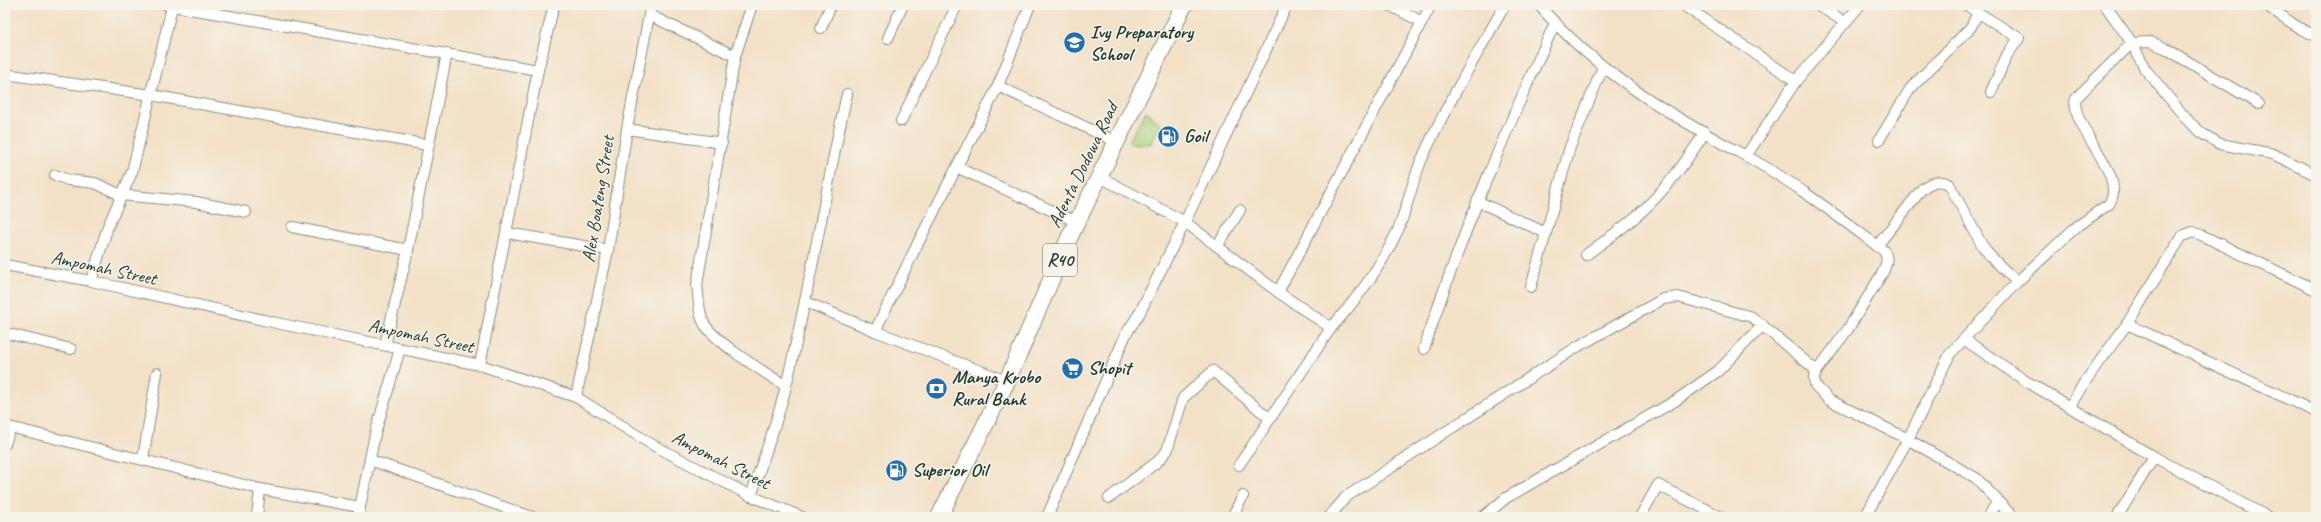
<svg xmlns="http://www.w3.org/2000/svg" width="2321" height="522" font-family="Caveat,sans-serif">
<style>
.grass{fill:url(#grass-dots);stroke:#668858}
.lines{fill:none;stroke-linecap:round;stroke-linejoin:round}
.street-casing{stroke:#898f7e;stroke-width:12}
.primary-casing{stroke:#898f7e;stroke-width:18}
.street{stroke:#fff;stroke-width:10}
.primary{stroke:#fff;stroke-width:16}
.labels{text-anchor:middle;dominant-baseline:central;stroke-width:3;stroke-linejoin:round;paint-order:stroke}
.shield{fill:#f7f3e8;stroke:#60746a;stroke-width:1}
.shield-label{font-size:18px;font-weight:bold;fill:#1f3d34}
.poi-label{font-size:19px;font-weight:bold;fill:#1f3d34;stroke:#f7f3e8;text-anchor:start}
.street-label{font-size:19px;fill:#1f3d34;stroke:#f7f3e8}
</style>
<defs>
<pattern id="grass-dots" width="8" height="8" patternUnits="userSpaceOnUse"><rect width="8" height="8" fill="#acd27c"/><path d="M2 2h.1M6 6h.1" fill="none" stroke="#8bac66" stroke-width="1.8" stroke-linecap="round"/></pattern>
</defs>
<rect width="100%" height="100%" fill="#f7f3e8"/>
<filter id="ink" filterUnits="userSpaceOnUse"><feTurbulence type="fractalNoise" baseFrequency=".025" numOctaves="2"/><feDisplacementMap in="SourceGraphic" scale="8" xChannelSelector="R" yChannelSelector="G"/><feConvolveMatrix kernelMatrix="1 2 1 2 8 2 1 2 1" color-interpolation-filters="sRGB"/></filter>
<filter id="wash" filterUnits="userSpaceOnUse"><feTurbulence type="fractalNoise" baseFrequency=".012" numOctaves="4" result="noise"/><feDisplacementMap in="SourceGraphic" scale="16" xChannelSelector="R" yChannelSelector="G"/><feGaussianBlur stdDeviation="0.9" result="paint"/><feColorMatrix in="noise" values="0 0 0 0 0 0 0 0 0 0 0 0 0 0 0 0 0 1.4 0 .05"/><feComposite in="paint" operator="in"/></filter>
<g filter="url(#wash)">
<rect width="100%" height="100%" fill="#f3e1c7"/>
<!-- grass -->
<polygon class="grass" points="1146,111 1161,124 1151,144 1131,144 1128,142"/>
</g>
<g filter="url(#ink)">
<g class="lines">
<defs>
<g id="street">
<polyline points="167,5 538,70"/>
<path d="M752 5 735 56 697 285C699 297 698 315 705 325 719 345 764 372 786 386"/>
<polyline points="1389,5 1422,22"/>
<path d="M1539 5C1595 71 1671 116 1746 156 1794 182 1840 218 1884 251 1889 259 1886 264 1883 272L1848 329 1817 371 1814 377 1815 385 1829 400 1902 436 1976 478 2013 517"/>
<polyline points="1683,5 1796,81"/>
<polyline points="1818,5 1846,23"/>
<polyline points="1966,5 2019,38 2007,55 1991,92"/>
<polyline points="2105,5 2132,43 2145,69 2189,122 2203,134 2220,144 2273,154 2316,175"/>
<polyline points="2266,5 2299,28 2316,36"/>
<polyline points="649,15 735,56"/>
<polyline points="821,28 831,5"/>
<polyline points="888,38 903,5"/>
<polyline points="5,74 151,95 428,145"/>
<polyline points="998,86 1117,142"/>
<polyline points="901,121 957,5"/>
<polyline points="627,129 722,143"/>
<polyline points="1879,140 1910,89 1971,27 1977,14"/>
<polyline points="1746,156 1796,81 1860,5"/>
<polyline points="958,168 1077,222"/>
<polyline points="55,175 68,180 95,183 121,195 196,202 246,212"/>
<polyline points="1100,177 1185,222 1278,292 1431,5"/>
<polyline points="1477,201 1546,233"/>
<polyline points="292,227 408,250"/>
<polyline points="507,233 608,250"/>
<polyline points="1218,245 1240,210"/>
<path d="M1877 246 1922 189C1931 182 1938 179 1949 184L1982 245 1991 257 2017 282"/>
<path d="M1586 255C1611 236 1638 218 1659 194 1677 175 1691 154 1705 132"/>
<polyline points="5,265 91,281 281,324 480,365 576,397 651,444 751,496 802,517"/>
<polyline points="91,281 108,226 132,172 172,7"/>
<polyline points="1531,287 1570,147 1603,67"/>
<path d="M1278 292 1331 328C1357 299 1382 265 1398 230 1407 208 1412 183 1421 161 1445 107 1476 56 1505 5"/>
<polyline points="806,302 875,331 1007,381"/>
<polyline points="2127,324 2316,412"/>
<polyline points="875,331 918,243 998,86 1030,5"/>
<polyline points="5,333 71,349"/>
<polyline points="1965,340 2024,380 2154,457 2268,517"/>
<polyline points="385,345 408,250 447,53"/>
<path d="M1424 349C1460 237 1506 130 1555 23"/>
<polyline points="480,365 538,70 554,5"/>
<polyline points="576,397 608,250 627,129 651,5"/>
<polyline points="2070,406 2082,386 2127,324 2182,236 2193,232 2201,235 2316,290"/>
<polyline points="5,426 260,489 360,507"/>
<polyline points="5,444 10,428"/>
<polyline points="143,459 157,373"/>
<polyline points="370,460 532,517"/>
<polyline points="1239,465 1331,328"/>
<path d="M751 496C763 459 777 423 786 386 810 289 825 191 847 94"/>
<polyline points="1109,498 1157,462 1167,451 1183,398 1213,371 1269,418"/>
<polyline points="257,517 260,489"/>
<polyline points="358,517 375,434 400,349"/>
<polyline points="1047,517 1126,334 1139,314 1185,222 1287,5"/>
<polyline points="1232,517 1243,496"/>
<polyline points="1329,517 1346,497 1413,453 1577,347 1663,299 1678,297 1752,317 1817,371"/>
<polyline points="1483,517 1506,498 1675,401 1718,371 1763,325"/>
<polyline points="1640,517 1658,485 1721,517"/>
<path d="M1865 517 1908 439 1950 354 2017 282 2075 228 2109 204C2128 175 2075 134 2075 101L2078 96 2132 43 2150 42 2165 48 2259 104"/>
<polyline points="1988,517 1998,501"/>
<polyline points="2117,517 2154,457"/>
</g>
<polyline id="primary" points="939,517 1007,381 1070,236 1184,5"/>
</defs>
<!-- street casing -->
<use href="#street" class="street-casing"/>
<!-- primary casing -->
<use href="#primary" class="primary-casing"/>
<!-- street -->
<use href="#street" class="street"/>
<!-- primary -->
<use href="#primary" class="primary"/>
</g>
</g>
<!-- icons -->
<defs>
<symbol id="school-disc" viewBox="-11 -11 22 22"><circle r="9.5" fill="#1f6fb2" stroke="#f7f3e8"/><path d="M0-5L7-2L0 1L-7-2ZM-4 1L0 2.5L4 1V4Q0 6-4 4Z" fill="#fff"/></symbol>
<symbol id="fuel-disc" viewBox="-11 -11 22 22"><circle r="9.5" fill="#1f6fb2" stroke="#f7f3e8"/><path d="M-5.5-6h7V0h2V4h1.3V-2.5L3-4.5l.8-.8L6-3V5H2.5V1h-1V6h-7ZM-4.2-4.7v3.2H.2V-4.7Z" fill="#fff"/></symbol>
<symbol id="supermarket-disc" viewBox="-11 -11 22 22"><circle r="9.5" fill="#1f6fb2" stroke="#f7f3e8"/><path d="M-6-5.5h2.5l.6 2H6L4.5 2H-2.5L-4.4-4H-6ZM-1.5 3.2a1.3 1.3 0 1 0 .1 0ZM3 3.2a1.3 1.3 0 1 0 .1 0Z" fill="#fff"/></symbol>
<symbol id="bank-disc" viewBox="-11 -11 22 22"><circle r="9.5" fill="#1f6fb2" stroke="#f7f3e8"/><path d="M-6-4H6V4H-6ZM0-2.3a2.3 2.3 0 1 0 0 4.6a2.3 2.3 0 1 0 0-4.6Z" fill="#fff"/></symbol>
</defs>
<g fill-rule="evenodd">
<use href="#school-disc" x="1062" y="30" width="25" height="25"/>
<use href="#fuel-disc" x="1156" y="124" width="25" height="25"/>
<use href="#supermarket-disc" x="1060" y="356" width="25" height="25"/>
<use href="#bank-disc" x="924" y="376" width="25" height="25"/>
<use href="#fuel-disc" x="884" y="458" width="25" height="25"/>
</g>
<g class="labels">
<!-- shield labels -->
<rect class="shield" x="1043" y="244" width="34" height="32" rx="3"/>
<g class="shield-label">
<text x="1060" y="260">R40</text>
</g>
<!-- poi labels -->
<g class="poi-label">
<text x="1090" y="32">Ivy Preparatory<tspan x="1090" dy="22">School</tspan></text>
<text x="1184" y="136">Goil</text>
<text x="1088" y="368">Shopit</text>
<text x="952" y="377">Manya Krobo<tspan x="952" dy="22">Rural Bank</tspan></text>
<text x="912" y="470">Superior Oil</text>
</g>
<!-- street labels -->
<g class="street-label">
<text transform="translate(1083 165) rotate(-64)">Adenta Dodowa Road</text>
<text transform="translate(598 199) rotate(-81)">Alex Boateng Street</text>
<text transform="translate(104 268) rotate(12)">Ampomah Street</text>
<text transform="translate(421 336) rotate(12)">Ampomah Street</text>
<text transform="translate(721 460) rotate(27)">Ampomah Street</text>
</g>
</g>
<!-- margin -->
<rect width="2321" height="522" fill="none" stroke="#f7f3e8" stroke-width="20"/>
</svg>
